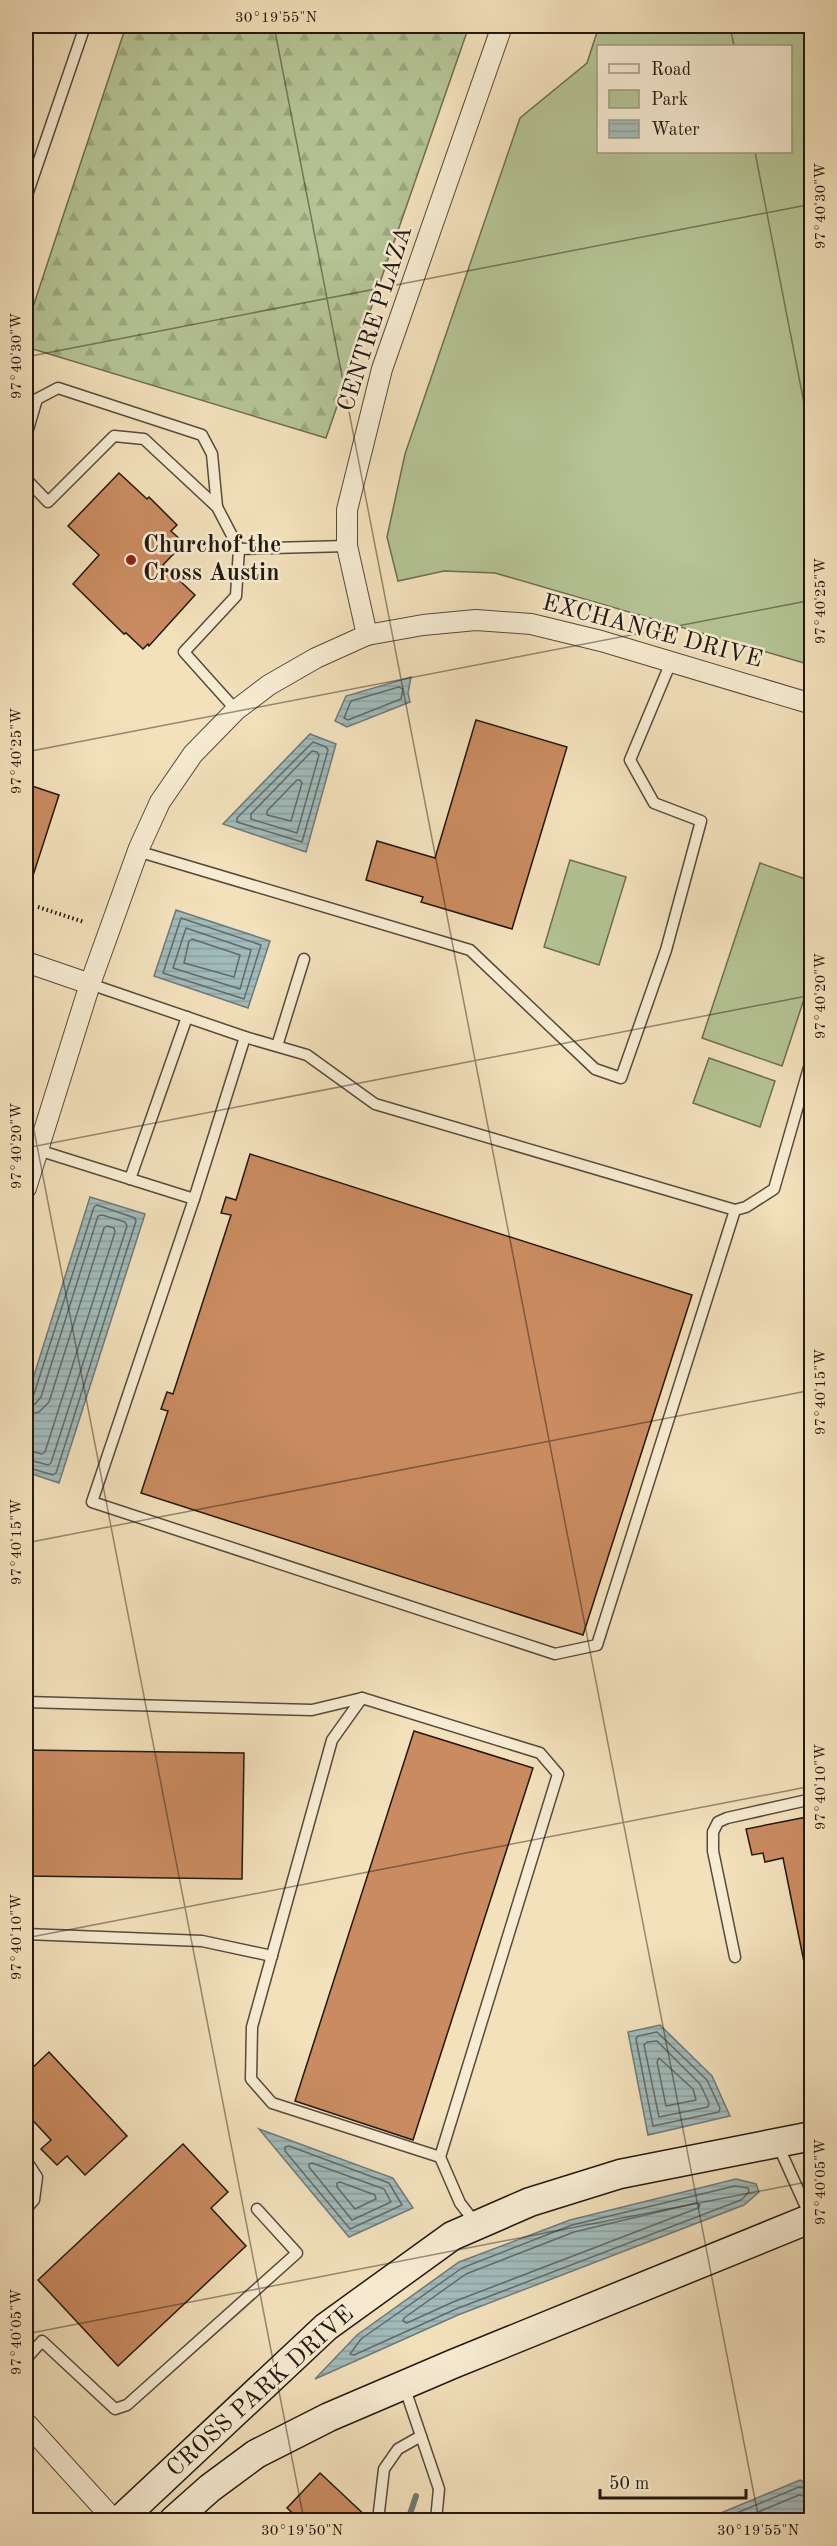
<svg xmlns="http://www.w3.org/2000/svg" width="837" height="2546" font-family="'Old Standard TT',serif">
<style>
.green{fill:#b5c495;stroke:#6c6e53;stroke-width:1.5;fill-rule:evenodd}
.forest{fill:url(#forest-firs);stroke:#6c6e53;stroke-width:1.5}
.water{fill:url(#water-rules);stroke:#6e7a78;stroke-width:1.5}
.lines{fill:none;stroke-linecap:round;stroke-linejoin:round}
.shore{stroke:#626a66;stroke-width:1.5}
.stream{stroke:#6e7a78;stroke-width:6}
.building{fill:#ca8b60;stroke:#221811;stroke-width:1.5}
.lane-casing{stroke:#564a3c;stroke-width:13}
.street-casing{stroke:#564a3c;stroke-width:22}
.secondary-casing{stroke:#221811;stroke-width:31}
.path{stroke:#221811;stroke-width:4;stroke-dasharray:1.5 3;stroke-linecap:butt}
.lane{stroke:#f7ecd3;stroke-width:10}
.street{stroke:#f7ecd3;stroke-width:20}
.secondary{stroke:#f7ecd3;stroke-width:28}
.ticks{fill:none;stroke:#221811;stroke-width:1.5;stroke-opacity:0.45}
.poi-dot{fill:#8f2418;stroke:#f7ecd3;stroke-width:2}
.labels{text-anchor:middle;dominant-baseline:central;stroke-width:5;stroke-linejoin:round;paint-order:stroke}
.street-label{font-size:24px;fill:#221811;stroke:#f7ecd3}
.poi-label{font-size:24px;font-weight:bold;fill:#221811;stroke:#f7ecd3;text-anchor:start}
.neatline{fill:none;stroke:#221811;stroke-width:2}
.ticks-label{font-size:15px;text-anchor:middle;fill:#221811}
</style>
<defs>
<pattern id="forest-firs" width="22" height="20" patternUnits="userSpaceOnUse" patternTransform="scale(1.5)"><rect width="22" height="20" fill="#b5c495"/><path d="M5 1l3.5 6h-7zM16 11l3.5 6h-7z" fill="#9ba87f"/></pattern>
<pattern id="water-rules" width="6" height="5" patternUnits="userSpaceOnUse" patternTransform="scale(1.5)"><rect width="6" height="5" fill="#a1bbbc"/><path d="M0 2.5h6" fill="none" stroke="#8aa0a1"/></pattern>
</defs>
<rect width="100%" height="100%" fill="#f3e1bc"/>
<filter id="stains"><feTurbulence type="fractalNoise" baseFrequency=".00333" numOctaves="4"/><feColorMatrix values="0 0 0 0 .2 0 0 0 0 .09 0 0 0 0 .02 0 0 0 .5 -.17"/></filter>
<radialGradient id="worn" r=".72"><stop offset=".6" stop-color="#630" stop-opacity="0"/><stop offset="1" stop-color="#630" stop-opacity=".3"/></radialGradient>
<!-- green -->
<g class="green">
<path d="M599 26H811V665L495 573 444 571 398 581 387 537 405 454 520 118 587 63ZM598 46H790V152H598Z"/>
<polygon points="570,860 626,877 599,965 544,947"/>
<polygon points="760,863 811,881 811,978 782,1066 702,1038"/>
<polygon points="709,1058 775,1081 760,1127 693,1103"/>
</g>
<!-- forest -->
<polygon class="forest" points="126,26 469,26 326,438 26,347 26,328"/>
<!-- water -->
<g class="water">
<polygon points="411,677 408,693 410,702 347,727 335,721 346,696"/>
<polygon points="310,734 336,744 306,852 223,824"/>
<polygon points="176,910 270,941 248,1008 154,976"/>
<polygon points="90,1197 145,1214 59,1483 26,1472 26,1401"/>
<polygon points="660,2025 712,2076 730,2116 648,2135 628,2032"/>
<polygon points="259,2129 393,2178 413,2208 349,2237"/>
<polygon points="736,2179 756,2184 759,2192 744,2205 458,2315 315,2379 357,2335 459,2262 570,2220"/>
<polygon points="800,2480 811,2486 811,2520 704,2520"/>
</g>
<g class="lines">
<!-- shore -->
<g class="shore">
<polygon points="399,687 403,689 401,699 348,720 344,718 351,701"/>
<polygon points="313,742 326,747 328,750 302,842 237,822 237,818"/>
<polygon points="312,751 317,752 319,755 297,833 251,819 251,814"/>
<polygon points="297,780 300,780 302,783 291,821 267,815 267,811"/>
<polygon points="181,918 261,945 244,999 163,973"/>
<polygon points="186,928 251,950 240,989 173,968"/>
<polygon points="192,939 240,955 234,977 184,963 189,941"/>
<polyline points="26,1399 31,1398 34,1394 94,1207 97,1205 135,1218 136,1221 56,1473 53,1475 26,1467"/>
<polyline points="26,1406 35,1404 41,1397 98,1216 102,1215 125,1222 127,1226 51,1463 48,1465 26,1459"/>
<polyline points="26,1415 39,1412 49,1402 104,1228 107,1226 114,1228 115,1232 45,1452 42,1454 26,1450"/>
<polygon points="657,2032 707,2080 720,2108 719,2112 653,2126 636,2039 638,2036"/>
<polygon points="657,2041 700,2084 709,2103 708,2107 659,2117 644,2045 647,2042"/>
<polygon points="659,2058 693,2089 696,2100 666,2106 657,2062"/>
<polygon points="289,2146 389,2183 402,2205 350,2229 285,2151 285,2147"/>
<polygon points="312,2163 384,2189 391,2202 352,2220 309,2167 309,2164"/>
<polygon points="340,2182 375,2195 376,2199 355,2209 337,2187 337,2183"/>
<polygon points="735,2186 748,2188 749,2192 741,2200 456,2309 354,2355 350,2354 361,2339 462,2268 572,2225"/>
<polygon points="696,2203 700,2205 698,2208 453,2302 407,2323 403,2321 404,2318 466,2274 574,2232"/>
<polyline points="720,2520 799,2487 812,2490"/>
<polyline points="739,2520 799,2495 812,2498"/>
</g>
<!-- stream -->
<polyline class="stream" points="408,2520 416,2496"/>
</g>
<!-- building -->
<g class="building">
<polygon points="119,473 147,499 149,497 177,525 171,531 184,543 163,565 195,595 149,646 148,644 143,649 126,633 124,634 73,584 99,555 68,526"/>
<polygon points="476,720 567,747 512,929 421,902 423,897 366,880 377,841 435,858"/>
<polygon points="26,784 59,795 29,888 26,887"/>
<polygon points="250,1154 692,1295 583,1635 141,1493 168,1411 161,1409 167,1392 173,1394 231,1215 221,1213 226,1197 236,1200"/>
<polygon points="414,1731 533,1768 413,2140 295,2101"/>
<polygon points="26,1750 244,1753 242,1879 26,1876"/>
<polygon points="812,1816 812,1962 804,1962 783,1858 765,1862 763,1853 752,1855 746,1829"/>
<polygon points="49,2052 127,2136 85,2175 67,2156 57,2165 41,2149 51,2140 26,2113 26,2074"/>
<polygon points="183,2144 228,2192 211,2208 246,2246 118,2366 38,2280"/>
<polygon points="320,2473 370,2520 300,2520 287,2508"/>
</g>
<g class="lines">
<defs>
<g id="lane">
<polyline points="26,198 85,26"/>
<polyline points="26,436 37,399 58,388 202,435 212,454 217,507"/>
<polyline points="26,479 48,502 114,436 144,439 217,507 239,549 347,546"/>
<polyline points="236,710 184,652 236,596 239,549"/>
<polyline points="137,851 470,950 595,1069 621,1078 666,950 701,821 654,803 630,760 671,662"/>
<polyline points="277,1046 304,959"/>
<polyline points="38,1150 194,1199 92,1502 555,1654 597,1645 735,1210 375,1104 307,1055 245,1037 90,984"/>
<polyline points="130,1179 187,1017"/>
<polyline points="194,1199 245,1037"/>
<polyline points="735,1210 746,1207 774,1189 812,1057"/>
<polyline points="362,1698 332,1740 252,2027 251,2079 272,2103 440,2157"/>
<polyline points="26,1702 312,1710 362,1698 540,1753 558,1774 440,2157 460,2203 477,2225"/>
<polyline points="26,1934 202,1941 272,1956"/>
<polyline points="735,1957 713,1851 713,1832 718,1822 727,1818 812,1799"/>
<polyline points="777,2143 810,2216"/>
<polyline points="26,2160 37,2177 34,2200 26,2209"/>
<polyline points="26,2359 42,2341 115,2409 127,2405 297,2253 257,2209"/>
<polyline points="421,2436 439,2489 436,2520"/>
<polyline points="378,2520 384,2469 398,2449 421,2436 404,2386"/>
</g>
<g id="street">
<polyline points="367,635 347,546 347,510 382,369 502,26"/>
<polyline points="26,962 90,984"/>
<polyline points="26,1188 90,984 139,848 160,802 193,754 236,710 269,685 316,658 367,635 423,625 476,620 531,624 601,641 812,704"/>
<polyline points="26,2423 114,2520"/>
</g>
<g id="secondary">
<polyline points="120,2520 326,2327 452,2236 530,2202 620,2174 812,2136"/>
<polyline points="174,2520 210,2488 256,2454 329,2417 453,2364 812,2218"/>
</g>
</defs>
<!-- lane casing -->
<use href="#lane" class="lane-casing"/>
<!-- street casing -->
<use href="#street" class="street-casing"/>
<!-- secondary casing -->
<use href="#secondary" class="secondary-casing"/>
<!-- path -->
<polyline class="path" points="38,907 84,922"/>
<!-- lane -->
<use href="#lane" class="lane"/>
<!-- street -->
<use href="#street" class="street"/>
<!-- secondary -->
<use href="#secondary" class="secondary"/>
</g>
<!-- ticks -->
<path class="ticks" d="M274 26 759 2520M730 26 734 46M755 152 812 444M26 357 812 204M26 752 812 600M26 1089 304 2520M26 1148 812 995M26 1543 812 1390M26 1938 812 1786M26 2334 812 2181"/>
<!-- markers -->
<circle class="poi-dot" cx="131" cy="560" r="6"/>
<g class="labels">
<!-- street labels -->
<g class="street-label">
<text transform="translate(376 319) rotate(-72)">CENTRE PLAZA</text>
<text transform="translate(652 632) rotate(15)">EXCHANGE DRIVE</text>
<text transform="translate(261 2392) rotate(-42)">CROSS PARK DRIVE</text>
</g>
<!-- poi labels -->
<g class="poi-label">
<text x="143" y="546">Churchof the<tspan x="143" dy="28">Cross Austin</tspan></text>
</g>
</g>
<!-- margin -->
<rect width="837" height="2546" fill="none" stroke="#f3e1bc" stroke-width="66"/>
<!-- legend -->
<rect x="597" y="45" width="195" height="108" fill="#f7ecd3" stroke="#a29785" stroke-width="1.5"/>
<rect x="609" y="64" width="30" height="9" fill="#f7ecd3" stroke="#a29785" stroke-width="1.5"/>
<text x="651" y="75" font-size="18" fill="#221811">Road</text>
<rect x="609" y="90" width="30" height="18" fill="#b5c495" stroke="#a29785" stroke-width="1.5"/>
<text x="651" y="105" font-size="18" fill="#221811">Park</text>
<rect x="609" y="120" width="30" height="18" fill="url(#water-rules)" stroke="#a29785" stroke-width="1.5"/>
<text x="651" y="135" font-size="18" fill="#221811">Water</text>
<!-- scale -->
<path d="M600 2489v9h146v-9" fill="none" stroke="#221811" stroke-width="3"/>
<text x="609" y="2489" font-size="18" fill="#221811" stroke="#f7ecd3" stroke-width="4.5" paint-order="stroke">50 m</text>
<rect x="33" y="33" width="771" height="2480" class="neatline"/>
<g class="ticks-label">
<text x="276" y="22">30°19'55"N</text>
<text transform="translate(820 206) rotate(-90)" y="5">97°40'30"W</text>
<text transform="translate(16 356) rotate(-90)" y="5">97°40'30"W</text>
<text transform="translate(820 601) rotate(-90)" y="5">97°40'25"W</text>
<text transform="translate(16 751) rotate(-90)" y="5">97°40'25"W</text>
<text transform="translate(820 996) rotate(-90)" y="5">97°40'20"W</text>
<text transform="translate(16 1146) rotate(-90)" y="5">97°40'20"W</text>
<text transform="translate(820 1392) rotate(-90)" y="5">97°40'15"W</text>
<text transform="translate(16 1542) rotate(-90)" y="5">97°40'15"W</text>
<text transform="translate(820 1787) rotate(-90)" y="5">97°40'10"W</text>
<text transform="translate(16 1937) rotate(-90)" y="5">97°40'10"W</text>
<text transform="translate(820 2182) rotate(-90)" y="5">97°40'05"W</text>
<text transform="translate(16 2332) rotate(-90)" y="5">97°40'05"W</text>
<text x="302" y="2535">30°19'50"N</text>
<text x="758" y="2535">30°19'55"N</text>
</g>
<rect width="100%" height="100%" filter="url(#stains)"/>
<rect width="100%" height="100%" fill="url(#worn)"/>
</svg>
